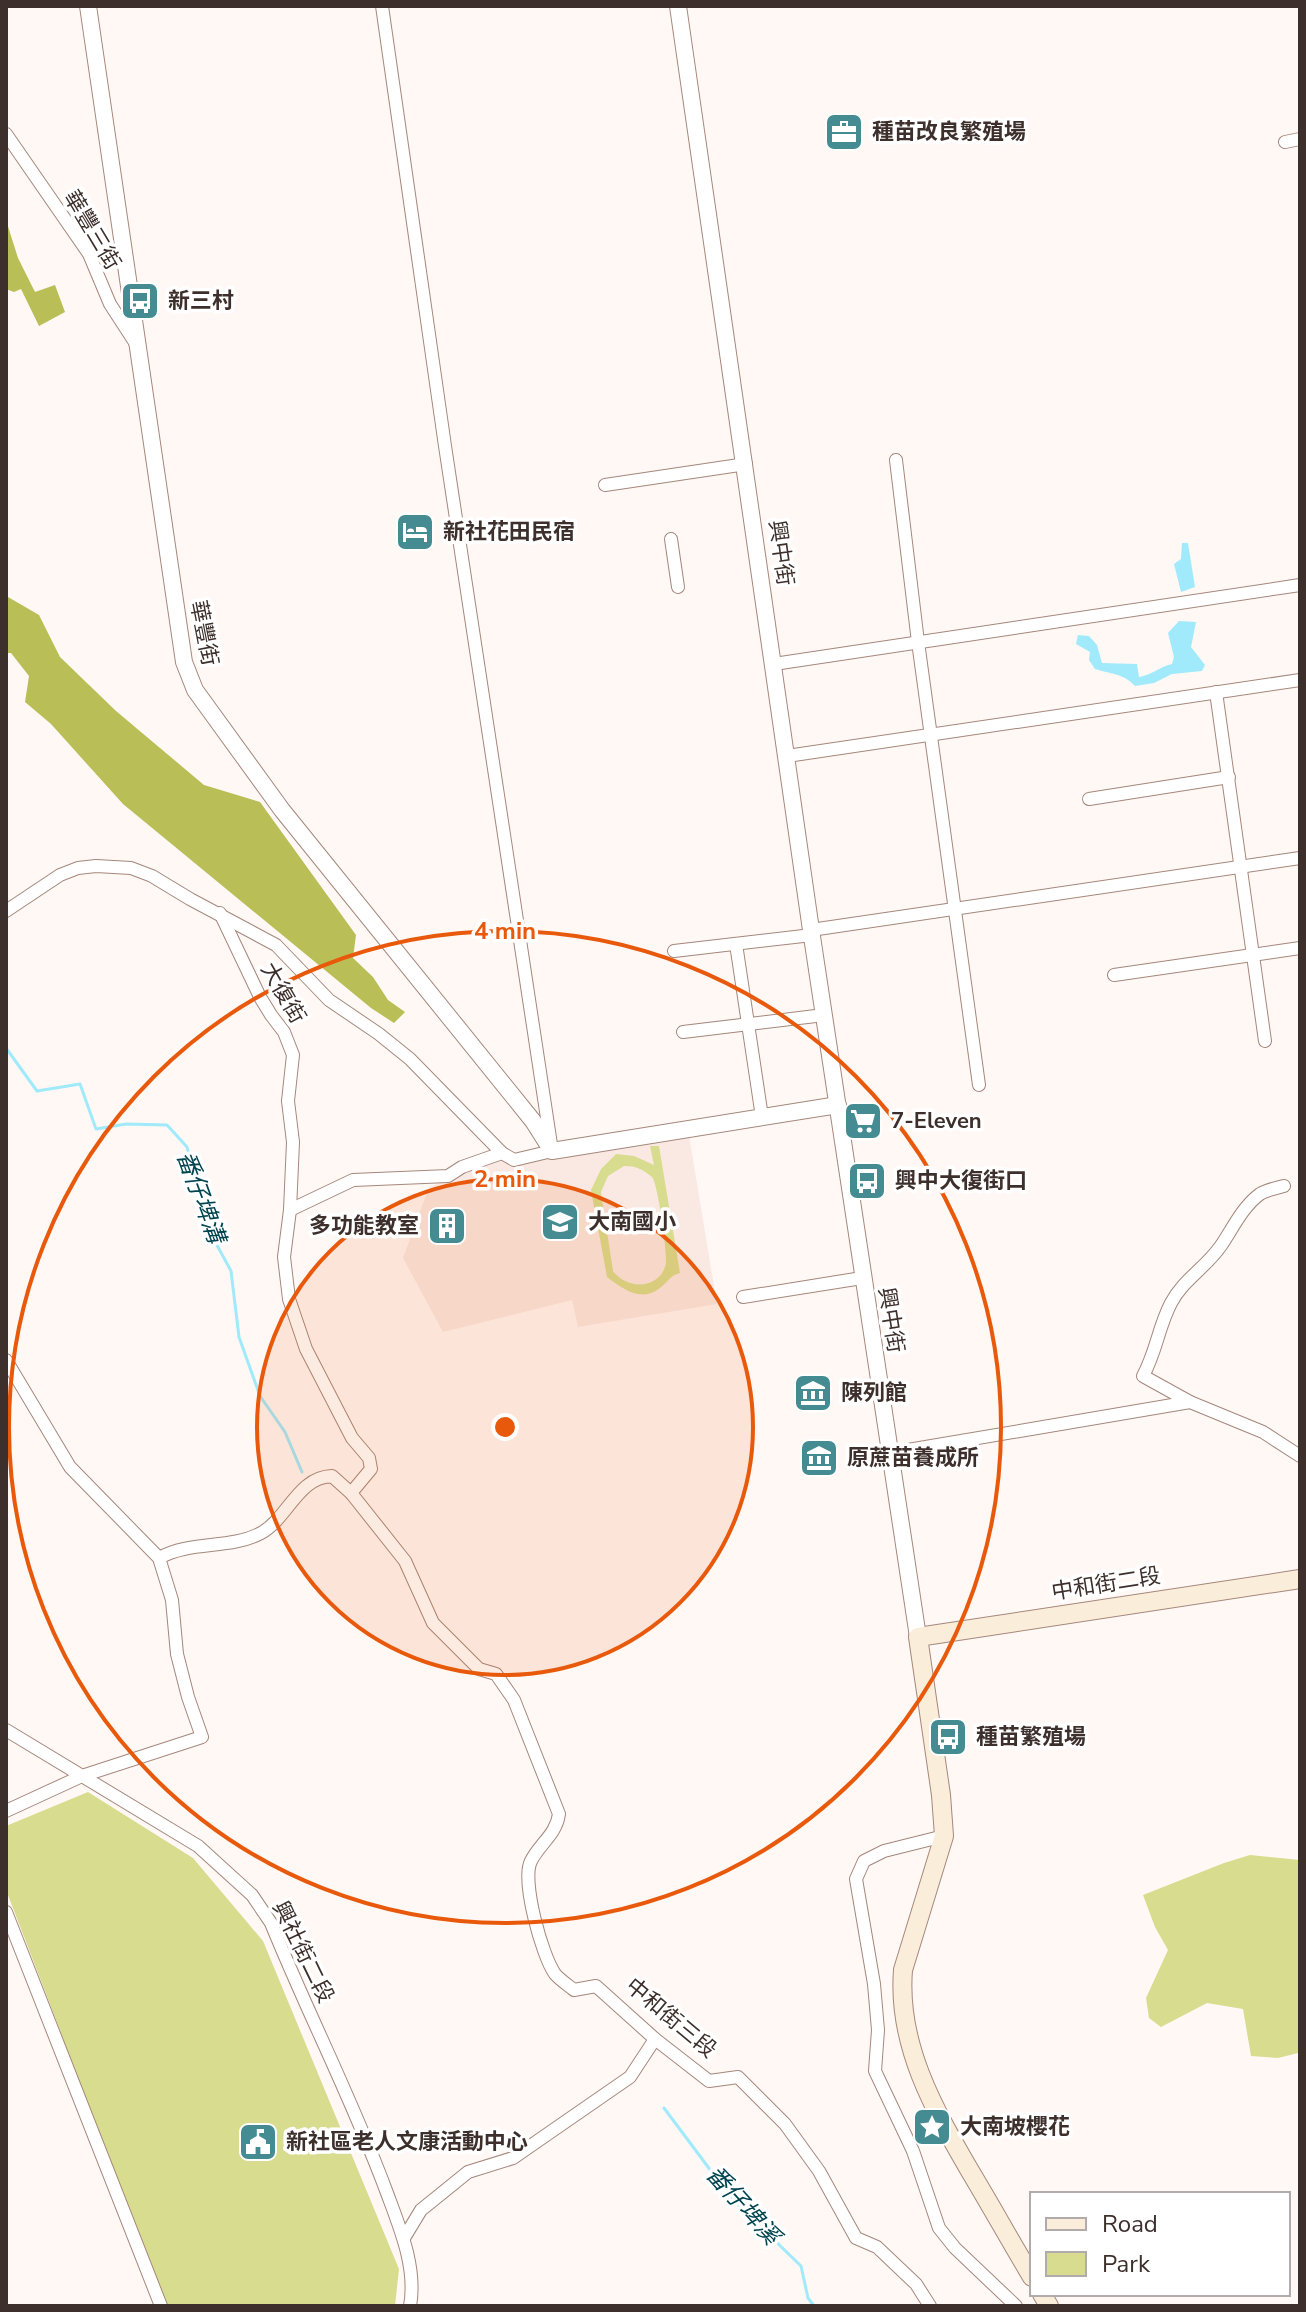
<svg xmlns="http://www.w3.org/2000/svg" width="1306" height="2312" font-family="'Nunito Sans','Noto Sans TC',sans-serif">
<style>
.built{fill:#fae9e3}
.green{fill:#d8dc8e;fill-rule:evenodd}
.forest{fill:#babe56}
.water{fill:#a0eafb}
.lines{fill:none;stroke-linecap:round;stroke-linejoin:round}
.stream{stroke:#a0eafb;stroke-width:3}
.minor-casing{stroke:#a5877c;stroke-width:14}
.tertiary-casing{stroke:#a5877c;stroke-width:18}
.secondary-casing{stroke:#a5877c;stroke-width:20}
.minor{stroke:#fff;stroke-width:12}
.tertiary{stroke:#fff;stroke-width:16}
.secondary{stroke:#faeeda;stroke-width:18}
.ring{fill:none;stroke:#e8590c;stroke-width:4}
.labels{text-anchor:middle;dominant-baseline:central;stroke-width:7;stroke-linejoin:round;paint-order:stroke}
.poi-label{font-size:22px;font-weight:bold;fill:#3d302c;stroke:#fff;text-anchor:start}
.street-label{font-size:22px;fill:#3d302c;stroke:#fff}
.water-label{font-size:24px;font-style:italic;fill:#004450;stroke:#fff}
.centre{fill:#e8590c;stroke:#fff;stroke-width:4}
.ring-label{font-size:24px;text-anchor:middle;font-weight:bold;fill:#e8590c;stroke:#fff;stroke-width:7;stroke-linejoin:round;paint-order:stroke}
</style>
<rect width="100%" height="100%" fill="#fff8f5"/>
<!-- built -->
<polygon class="built" points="689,1135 717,1304 578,1327 572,1300 443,1332 403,1258 429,1187 501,1158 551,1154"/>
<!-- green -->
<g class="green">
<path d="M650 1146H659L680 1273C669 1276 668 1282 660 1288 641 1303 623 1289 607 1277L591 1190 601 1169 616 1154 634 1156 654 1165ZM624 1166C635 1166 643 1169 652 1177 658 1184 667 1252 666 1263 661 1289 628 1291 613 1271L601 1192 608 1176Z"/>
<polygon points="88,1792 193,1858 263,1941 399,2269 395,2306 168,2306 105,2160 60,2030 6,1890 6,1826"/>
<polygon points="1250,1855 1300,1860 1300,2050 1298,2053 1278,2058 1251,2056 1243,2009 1207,2003 1161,2027 1149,2018 1146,1998 1168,1950 1155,1927 1143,1895 1224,1863"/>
</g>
<!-- forest -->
<g class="forest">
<polygon points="6,220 18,258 35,292 55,285 65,312 39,326 21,289 14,292 6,289"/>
<polygon points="6,584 8,597 39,615 60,657 116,711 204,785 260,802 356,935 353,958 373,977 388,1000 405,1012 394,1023 371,1008 123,804 51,724 25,702 29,676 11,653 6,653"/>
</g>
<!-- water -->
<g class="water">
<polygon points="1182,543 1188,543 1195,587 1181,592 1174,564 1181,559"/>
<path d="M1179 621 1196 622 1191 647 1205 665 1202 671 1172 674 1154 683 1135 686C1123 673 1110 674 1095 669L1089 660 1090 652 1076 644 1078 635 1089 636 1097 645 1102 663 1137 664 1139 677C1152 675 1159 667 1172 664L1174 657 1168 633Z"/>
</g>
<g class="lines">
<!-- stream -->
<g class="stream">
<polyline points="6,1048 37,1091 80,1084 96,1129 126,1124 167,1125 187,1147 212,1236 231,1271 239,1337 260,1396 285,1432 302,1472"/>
<polyline points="664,2108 732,2199 801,2266 808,2298 814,2306"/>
</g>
<defs>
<g id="minor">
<polyline points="6,134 89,254 110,304 136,344"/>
<polyline points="1285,142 1300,139"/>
<polyline points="896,460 918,642 979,1085"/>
<polyline points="605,485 746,464"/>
<polyline points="671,539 678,587"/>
<polyline points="774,664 1300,585"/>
<polyline points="1216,692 1265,1041"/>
<polyline points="787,756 1300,680"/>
<polyline points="1089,799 1229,777"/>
<polyline points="6,911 60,875 78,868 96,866 131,868 152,876 190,899 276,945 329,1000 379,1034 410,1059 502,1153 514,1160 552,1151 445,446 382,6"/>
<polyline points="220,913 260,997 271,1015 284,1032 293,1055 288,1101 293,1142 290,1210 284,1257 289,1299 306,1349 352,1438 369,1458 371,1469 351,1493"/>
<polyline points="811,930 1300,858"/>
<polyline points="736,944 762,1117"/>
<polyline points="674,951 812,935"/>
<polyline points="1114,975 1300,948"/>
<polyline points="683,1032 824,1015"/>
<polyline points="290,1210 353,1180 448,1176 462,1167 502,1153"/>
<polyline points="743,1297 862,1278"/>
<polyline points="6,1360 70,1467 159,1558 172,1600 177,1654 188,1697 202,1737 82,1776 6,1811"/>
<path d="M1190 1402 1143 1376C1157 1350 1158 1328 1171 1303 1183 1280 1205 1268 1220 1247 1232 1230 1242 1207 1260 1194 1266 1190 1276 1188 1284 1186"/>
<polyline points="890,1453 1190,1402 1263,1432 1300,1456"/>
<path d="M159 1558C191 1540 229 1550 261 1533 288 1518 298 1477 332 1476L351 1493 405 1561 433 1623 479 1669 496 1674 514 1700 559 1814C556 1835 540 1843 531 1861 521 1880 542 1956 555 1974 560 1980 568 1985 574 1990L596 1986 655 2039 709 2081 738 2077 785 2124 819 2171 856 2238 877 2247 916 2284 930 2306"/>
<path d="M6 1730 198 1846 252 1895 271 1923C308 2014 353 2101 387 2193 400 2228 417 2268 410 2306"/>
<polyline points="944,1836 884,1851 864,1861 856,1879 874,1984 878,2030 875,2071 913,2151 939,2228 955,2248 1016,2306"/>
<polyline points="6,1912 161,2306"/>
<polyline points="404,2238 421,2210 468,2172 513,2158 630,2077 655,2039"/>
</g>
<g id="tertiary">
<polyline points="88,6 184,662 195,690 282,810 533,1121 552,1151 838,1105"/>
<polyline points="678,6 811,930 918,1637"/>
</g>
<g id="secondary">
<path d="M1032 2277C1011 2242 991 2206 970 2171 934 2109 897 2045 903 1970L944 1836 941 1795 918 1637 1300 1579"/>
<polyline points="1042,2294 1049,2306"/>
</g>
</defs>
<!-- minor casing -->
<use href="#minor" class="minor-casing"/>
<!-- tertiary casing -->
<use href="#tertiary" class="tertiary-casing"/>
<!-- secondary casing -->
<use href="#secondary" class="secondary-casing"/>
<!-- minor -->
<use href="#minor" class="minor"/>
<!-- tertiary -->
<use href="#tertiary" class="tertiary"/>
<!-- secondary -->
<use href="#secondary" class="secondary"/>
</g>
<!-- distance rings -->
<circle cx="505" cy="1427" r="248" fill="#e8590c" fill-opacity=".12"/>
<g class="ring">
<circle cx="505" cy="1427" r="248"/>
<circle cx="505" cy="1427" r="496"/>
</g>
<!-- icons -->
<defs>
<symbol id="office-square" viewBox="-11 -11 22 22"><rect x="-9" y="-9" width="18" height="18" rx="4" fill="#448c92" stroke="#fff"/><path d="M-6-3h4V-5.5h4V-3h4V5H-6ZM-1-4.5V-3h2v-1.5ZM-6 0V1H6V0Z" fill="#fff"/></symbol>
<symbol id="bus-square" viewBox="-11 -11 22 22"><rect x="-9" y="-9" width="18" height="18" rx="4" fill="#448c92" stroke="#fff"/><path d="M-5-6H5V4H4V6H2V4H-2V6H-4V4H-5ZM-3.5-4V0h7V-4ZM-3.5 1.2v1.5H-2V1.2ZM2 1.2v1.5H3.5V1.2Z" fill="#fff"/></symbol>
<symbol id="hotel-square" viewBox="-11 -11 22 22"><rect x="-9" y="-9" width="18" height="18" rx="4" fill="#448c92" stroke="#fff"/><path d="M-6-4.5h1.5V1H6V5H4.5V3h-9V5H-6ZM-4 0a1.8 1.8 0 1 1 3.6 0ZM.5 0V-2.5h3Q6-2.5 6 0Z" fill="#fff"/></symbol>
<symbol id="supermarket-square" viewBox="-11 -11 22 22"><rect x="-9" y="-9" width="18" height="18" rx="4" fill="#448c92" stroke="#fff"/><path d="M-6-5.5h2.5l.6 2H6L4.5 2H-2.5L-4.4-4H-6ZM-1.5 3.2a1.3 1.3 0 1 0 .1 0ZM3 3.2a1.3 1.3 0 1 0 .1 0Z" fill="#fff"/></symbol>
<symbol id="school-square" viewBox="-11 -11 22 22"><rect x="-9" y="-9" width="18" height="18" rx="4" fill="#448c92" stroke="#fff"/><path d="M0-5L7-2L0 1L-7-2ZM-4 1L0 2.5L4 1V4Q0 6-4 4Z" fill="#fff"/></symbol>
<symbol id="building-square" viewBox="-11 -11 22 22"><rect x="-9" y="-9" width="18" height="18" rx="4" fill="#448c92" stroke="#fff"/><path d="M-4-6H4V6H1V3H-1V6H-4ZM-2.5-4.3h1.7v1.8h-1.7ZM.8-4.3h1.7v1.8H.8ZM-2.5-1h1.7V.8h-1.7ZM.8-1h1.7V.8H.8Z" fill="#fff"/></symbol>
<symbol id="museum-square" viewBox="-11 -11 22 22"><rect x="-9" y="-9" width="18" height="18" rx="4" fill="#448c92" stroke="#fff"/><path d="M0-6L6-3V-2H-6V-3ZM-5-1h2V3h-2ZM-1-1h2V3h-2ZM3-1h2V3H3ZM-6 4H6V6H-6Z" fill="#fff"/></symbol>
<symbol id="sight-square" viewBox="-11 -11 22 22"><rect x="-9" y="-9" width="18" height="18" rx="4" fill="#448c92" stroke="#fff"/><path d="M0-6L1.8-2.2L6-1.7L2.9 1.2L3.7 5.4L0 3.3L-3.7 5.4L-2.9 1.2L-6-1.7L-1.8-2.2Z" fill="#fff"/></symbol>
<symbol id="civic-square" viewBox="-11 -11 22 22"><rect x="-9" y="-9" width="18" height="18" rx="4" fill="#448c92" stroke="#fff"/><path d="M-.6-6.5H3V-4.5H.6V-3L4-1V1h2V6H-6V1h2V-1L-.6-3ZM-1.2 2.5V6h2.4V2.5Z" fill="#fff"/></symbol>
</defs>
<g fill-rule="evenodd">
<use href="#office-square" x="822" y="110" width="44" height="44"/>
<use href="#bus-square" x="118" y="279" width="44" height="44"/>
<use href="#hotel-square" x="393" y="510" width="44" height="44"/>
<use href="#supermarket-square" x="841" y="1099" width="44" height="44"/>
<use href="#bus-square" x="845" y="1159" width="44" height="44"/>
<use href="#school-square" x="538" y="1200" width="44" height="44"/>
<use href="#building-square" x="425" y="1204" width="44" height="44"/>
<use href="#museum-square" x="791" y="1371" width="44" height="44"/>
<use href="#museum-square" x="797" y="1436" width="44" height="44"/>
<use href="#bus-square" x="926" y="1715" width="44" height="44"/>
<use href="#sight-square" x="910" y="2105" width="44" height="44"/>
<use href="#civic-square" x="236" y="2120" width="44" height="44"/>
</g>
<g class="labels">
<!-- poi labels -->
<g class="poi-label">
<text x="872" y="132">種苗改良繁殖場</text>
<text x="168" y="301">新三村</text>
<text x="443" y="532">新社花田民宿</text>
<text x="891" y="1121">7-Eleven</text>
<text x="895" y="1181">興中大復街口</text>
<text x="588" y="1222">大南國小</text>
<text x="419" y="1226" text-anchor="end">多功能教室</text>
<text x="841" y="1393">陳列館</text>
<text x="847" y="1458">原蔗苗養成所</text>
<text x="976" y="1737">種苗繁殖場</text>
<text x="960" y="2127">大南坡櫻花</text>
<text x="286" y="2142">新社區老人文康活動中心</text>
</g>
<!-- street labels -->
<g class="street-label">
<text transform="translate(92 230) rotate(59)">華豐三街</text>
<text transform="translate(781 553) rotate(82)">興中街</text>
<text transform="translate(204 633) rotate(79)">華豐街</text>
<text transform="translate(283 993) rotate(60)">大復街</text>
<text transform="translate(891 1320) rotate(81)">興中街</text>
<text transform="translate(1106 1584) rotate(-9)">中和街二段</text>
<text transform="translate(303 1952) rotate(64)">興社街二段</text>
<text transform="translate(671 2018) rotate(40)">中和街三段</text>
</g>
<!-- water labels -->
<g class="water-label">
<text transform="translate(201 1197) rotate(70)">番仔埤溝</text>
<text transform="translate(743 2205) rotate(48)">番仔埤溪</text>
</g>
</g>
<circle cx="505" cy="1427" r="12" class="centre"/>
<g class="ring-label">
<text x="505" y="939">4 min</text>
<text x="505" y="1187">2 min</text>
</g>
<!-- border -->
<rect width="1306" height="2312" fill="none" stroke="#3d302c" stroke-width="16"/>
<!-- legend -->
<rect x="1030" y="2192" width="260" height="104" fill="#ffffff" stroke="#b1acab" stroke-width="2"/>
<rect x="1046" y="2218" width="40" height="12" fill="#faeeda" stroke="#b1acab" stroke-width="2"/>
<text x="1102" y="2232" font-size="24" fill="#3d302c">Road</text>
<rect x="1046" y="2252" width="40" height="24" fill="#d8dc8e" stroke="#b1acab" stroke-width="2"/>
<text x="1102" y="2272" font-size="24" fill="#3d302c">Park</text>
</svg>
